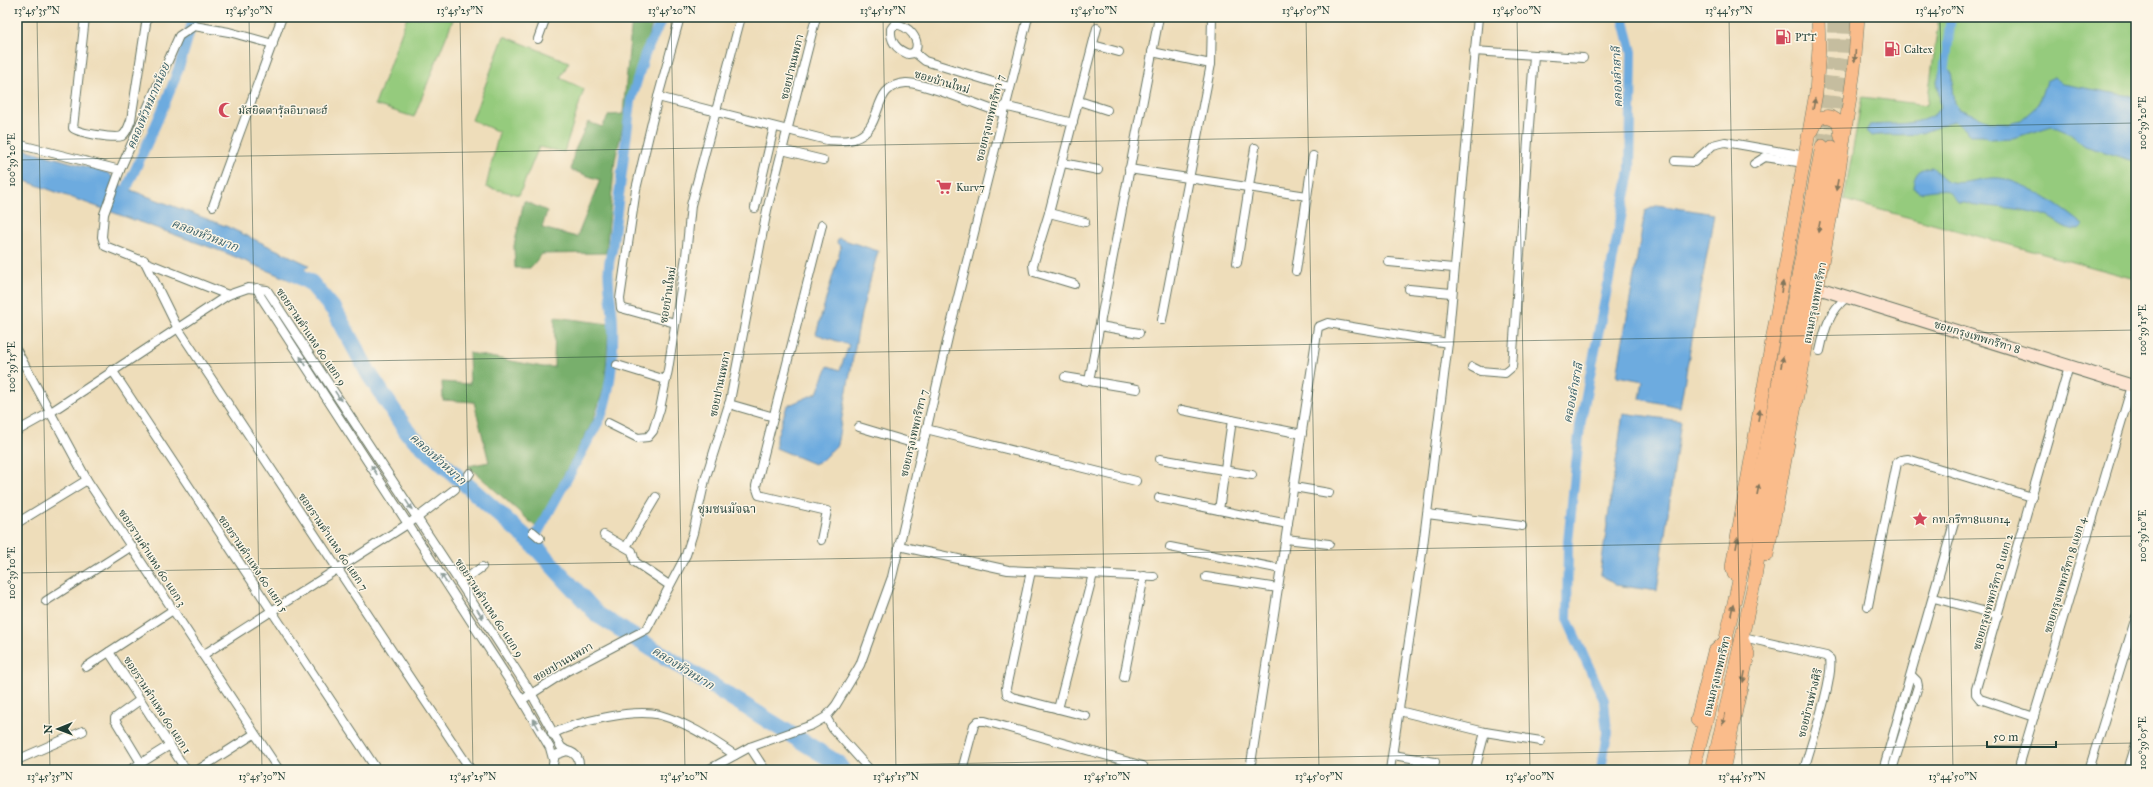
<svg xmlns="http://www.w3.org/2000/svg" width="2153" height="787" font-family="'IM FELL Great Primer','Noto Serif Thai',serif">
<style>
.green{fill:#95cb7d;stroke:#5a8458}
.forest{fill:#78af6c;stroke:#4c7650}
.water{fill:#6dabdf;stroke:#46748a}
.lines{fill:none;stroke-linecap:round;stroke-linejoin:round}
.canal{stroke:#6dabdf;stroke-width:10}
.river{stroke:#6dabdf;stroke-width:17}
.primary-tunnel{stroke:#c5bd9f;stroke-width:13;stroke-dasharray:13 6;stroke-linecap:butt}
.street-casing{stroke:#677563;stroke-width:10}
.secondary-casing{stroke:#677563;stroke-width:14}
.primary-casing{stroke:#677563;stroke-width:14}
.street{stroke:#fff;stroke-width:8}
.secondary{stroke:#fde4d1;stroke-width:12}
.primary{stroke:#fabc8b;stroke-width:13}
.oneway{fill:#82765b}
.oneway2{fill:#8f9e9a}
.ticks{fill:none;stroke:#1f3d34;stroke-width:1;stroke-opacity:0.45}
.labels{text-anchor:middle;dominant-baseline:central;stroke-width:3;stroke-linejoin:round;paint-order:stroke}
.poi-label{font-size:11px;fill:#1f3d34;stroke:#fcf5e5;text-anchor:start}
.street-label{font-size:11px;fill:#1f3d34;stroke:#fcf5e5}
.water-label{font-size:12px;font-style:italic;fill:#365e67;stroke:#fcf5e5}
.neighbourhood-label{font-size:12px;fill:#1f3d34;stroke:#fcf5e5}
.neatline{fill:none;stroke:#1f3d34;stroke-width:1.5}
.ticks-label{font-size:10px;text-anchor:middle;fill:#1f3d34}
</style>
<rect width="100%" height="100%" fill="#fcf5e5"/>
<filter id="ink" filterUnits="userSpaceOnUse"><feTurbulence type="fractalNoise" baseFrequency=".025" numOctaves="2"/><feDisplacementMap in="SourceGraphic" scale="8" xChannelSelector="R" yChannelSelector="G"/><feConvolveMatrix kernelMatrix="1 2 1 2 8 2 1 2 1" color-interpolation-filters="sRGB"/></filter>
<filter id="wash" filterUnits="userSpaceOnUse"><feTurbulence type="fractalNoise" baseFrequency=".012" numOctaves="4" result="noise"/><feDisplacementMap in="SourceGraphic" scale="16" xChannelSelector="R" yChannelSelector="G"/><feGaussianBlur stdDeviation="0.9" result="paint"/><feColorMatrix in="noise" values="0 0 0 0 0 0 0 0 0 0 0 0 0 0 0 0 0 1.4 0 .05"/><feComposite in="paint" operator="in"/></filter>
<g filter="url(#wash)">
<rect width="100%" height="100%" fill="#eeddba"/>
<!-- green -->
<g class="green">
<polygon points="407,17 454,17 414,117 375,105"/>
<polygon points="1939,17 2136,17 2136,279 1844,200 1862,97 1927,105"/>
<polygon points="504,36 569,62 560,78 584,89 564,152 539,147 519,195 486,187 499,132 472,120"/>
</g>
<!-- forest -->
<g class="forest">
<polygon points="654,17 627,109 615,160 606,253 542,254 530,268 515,268 514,246 524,201 547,211 542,228 577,237 600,180 571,170 574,152 588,122 602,127 609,115 623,114 632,18"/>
<polygon points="555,317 609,324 605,385 593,421 536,527 468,466 489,462 474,402 443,400 442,382 470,384 469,353 543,367 554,367"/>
</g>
<!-- water -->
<g class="water">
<path d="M1946 69 1951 71 1955 103 1959 109 1992 122 2009 123 2021 120 2038 105 2046 81 2054 77 2062 84 2136 97V162L2085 146 2069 133 2052 126 2013 138 1990 139 1983 135H1970L1955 121C1944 123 1935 129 1925 132 1908 137 1889 133 1871 136L1866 131 1870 125C1892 123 1926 127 1941 108L1937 81 1940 71Z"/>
<polygon points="17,147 108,173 123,187 228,227 309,265 292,281 226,253 17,178"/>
<path d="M1932 167C1937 171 1940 177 1945 180 1963 188 1985 174 2005 179 2034 187 2061 207 2084 225L2079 230C2062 230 2058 220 2043 215 2016 206 1986 208 1958 202 1945 185 1939 190 1920 192L1913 188C1914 175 1918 168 1932 167Z"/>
<polygon points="1658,205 1714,214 1680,407 1640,399 1643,381 1617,376 1645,211"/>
<polygon points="838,238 878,251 861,314 837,445 821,461 814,464 776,448 776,439 787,406 817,393 828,366 840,370 849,345 816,334 841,247 837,243"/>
<polygon points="1623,413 1681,421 1657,591 1615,585 1600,574"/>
</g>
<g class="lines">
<!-- canal -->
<g class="canal">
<polyline points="1943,83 1951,17"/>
<path d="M122 199C148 139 180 81 193 17"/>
<path d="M532 543 601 417C611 388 614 353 613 323 612 296 604 276 612 250L631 101 645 54 663 17"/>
<polyline points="1601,770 1607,733 1604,700 1567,619 1568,542 1580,426 1630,172 1632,52 1623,17"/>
</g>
<!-- river -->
<polyline class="river" points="279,264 311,283 335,311 369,374 408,433 532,543 598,615 837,763 842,770"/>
</g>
</g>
<g filter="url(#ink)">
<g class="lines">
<!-- primary-tunnel -->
<g class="primary-tunnel">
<polyline points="1822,146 1833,56 1834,17"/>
<polyline points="1832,147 1843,56 1845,17"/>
</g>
<defs>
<g id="street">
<path d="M85 17 73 128C78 133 115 139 122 136 127 133 129 125 131 120L147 17"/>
<path d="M894 25C907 23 923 41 914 53L908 54C896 49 890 42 891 29Z"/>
<polyline points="538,39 546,17"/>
<polyline points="1093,45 1119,52"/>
<polyline points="1474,51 1583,58"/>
<polyline points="914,52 925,61 1009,87"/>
<polyline points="1152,52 1211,64"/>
<path d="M658 97 827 140C835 140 846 142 854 139 886 129 869 85 906 83 923 82 983 107 1002 113"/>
<polyline points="1079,101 1107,110"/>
<polyline points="1004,106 1073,123"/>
<polyline points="17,144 120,170"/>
<polyline points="782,150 823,160"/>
<polyline points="1675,161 1694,162 1713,145 1725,142 1805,156"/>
<polyline points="1063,163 1098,170"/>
<polyline points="1754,164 1765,157 1804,163"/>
<polyline points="1129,169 1307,196"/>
<polyline points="213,206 282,17"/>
<polyline points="755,208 774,127"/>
<polyline points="1049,213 1085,222"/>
<polyline points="144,260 177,327 471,770"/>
<polyline points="1389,262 1453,268"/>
<polyline points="1237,263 1255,148"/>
<polyline points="1296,271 1313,156"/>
<polyline points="1074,284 1034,272 1033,265 1049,213 1097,28"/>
<polyline points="257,288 261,297 520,697 550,748 553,759"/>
<polyline points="1409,289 1451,293"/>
<polyline points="228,295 105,246 102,237 104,214 120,170 179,36 194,26 229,32 273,44"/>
<polyline points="1162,320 1211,64 1212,17"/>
<polyline points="675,323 621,308 620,299 636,189 658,97 680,17"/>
<polyline points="1100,326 1139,333"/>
<polyline points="17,351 87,480 279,770"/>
<path d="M1820 351C1825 328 1829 312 1847 297"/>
<polyline points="617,365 666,380"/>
<polyline points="1472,367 1480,371 1505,373 1512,367 1534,55"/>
<polyline points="112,370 377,770"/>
<polyline points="1065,377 1137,389"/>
<polyline points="1089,381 1159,17"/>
<polyline points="729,404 774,417"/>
<polyline points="1182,410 1302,434"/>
<polyline points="608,423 638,438 648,437 653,431 660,409 668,370 686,256 691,205 741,17"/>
<polyline points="859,427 922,446"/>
<polyline points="926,429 1136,481"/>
<polyline points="17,431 51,412 228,295 248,288 267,290 460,583 531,693 561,747 567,751"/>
<polyline points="1160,459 1252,475"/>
<polyline points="468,476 470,473"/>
<polyline points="1294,487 1329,493"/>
<polyline points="1159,498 1288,524"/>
<polyline points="1219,510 1232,420"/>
<polyline points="1427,514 1522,526"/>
<polyline points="17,523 87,480"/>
<polyline points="533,532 540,538"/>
<polyline points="604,535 632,551 635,562 669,585"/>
<polyline points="1286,539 1329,544"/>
<polyline points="821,540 827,511 759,495 756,486 822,225"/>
<polyline points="899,546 1008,570 1154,577"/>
<polyline points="626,547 656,497"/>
<polyline points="1170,547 1281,569"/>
<polyline points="1031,571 1006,688 1007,694 1012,697 1086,716"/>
<polyline points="1206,577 1278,588"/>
<polyline points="460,583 482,567"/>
<polyline points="1934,598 1998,615"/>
<polyline points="46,601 132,546"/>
<polyline points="1868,606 1897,463 1901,460 1908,459 2032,497"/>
<path d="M1743 637 1826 656 1830 659C1834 679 1810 747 1804 770"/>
<polyline points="109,652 186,770"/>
<polyline points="203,655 417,518 455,489"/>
<polyline points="86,667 173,610"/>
<polyline points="1124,677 1144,576"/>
<polyline points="140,700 115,718 115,720 141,763"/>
<polyline points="522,700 567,671 647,629 686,555 693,533 705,480 730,401 767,210 816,17"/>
<polyline points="1058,709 1093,574"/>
<polyline points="1399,711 1485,732 1541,741"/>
<polyline points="826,717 833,729 870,770"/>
<polyline points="2034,717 1980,699 1976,694 1976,689 2069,366"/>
<path d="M552 734C576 722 634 708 660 715 688 723 711 739 735 755"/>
<polyline points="750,747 765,770"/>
<polyline points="1393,755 1435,762"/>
<polyline points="17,760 83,731"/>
<polyline points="130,770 170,745"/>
<polyline points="198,770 254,734"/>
<path d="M554 770 553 764 555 755 567 751C577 753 581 761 578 770"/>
<polyline points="708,770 750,747 812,725 826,717 836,705 860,665 892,577 950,329 1028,17"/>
<polyline points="962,770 974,725 978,721 985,721 1143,766"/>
<polyline points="1250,770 1318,327 1328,323 1448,343"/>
<polyline points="1390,770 1423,546 1448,343 1478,17"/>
<polyline points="1417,770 1418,759"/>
<polyline points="1475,770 1485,732"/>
<polyline points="1883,770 1954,523"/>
<polyline points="1892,770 1918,686 1917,681 1911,675"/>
<polyline points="2021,770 2020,763 2132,386"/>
<polyline points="2089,770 2136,617"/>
<polyline points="2128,770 2136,744"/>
</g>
<polyline id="secondary" points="1818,288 2136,387"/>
<g id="primary">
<path d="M1812 131 1818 119C1826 115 1833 116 1839 123L1841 137"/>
<polyline points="1767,555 1838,177 1854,70 1858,17"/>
<polyline points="1734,574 1732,567 1816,93 1819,48 1818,17"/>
<polyline points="1697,720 1714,652 1727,640"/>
<path d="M1693 770C1749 565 1783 355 1822 146"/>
<polyline points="1712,770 1754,584 1762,530 1804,311 1832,147"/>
<polyline points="1723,770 1748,654 1743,642"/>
</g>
</defs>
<!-- street casing -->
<use href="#street" class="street-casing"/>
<!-- secondary casing -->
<use href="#secondary" class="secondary-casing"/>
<!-- primary casing -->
<use href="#primary" class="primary-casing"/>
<!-- street -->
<use href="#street" class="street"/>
<!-- secondary -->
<use href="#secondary" class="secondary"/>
<!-- primary -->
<use href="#primary" class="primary"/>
</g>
<!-- one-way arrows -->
<defs><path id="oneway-solid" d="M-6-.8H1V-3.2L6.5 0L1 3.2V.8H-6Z"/></defs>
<g class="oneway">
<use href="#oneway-solid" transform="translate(1855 56) rotate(94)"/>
<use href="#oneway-solid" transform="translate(1814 104) rotate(-80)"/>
<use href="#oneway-solid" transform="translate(1837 185) rotate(100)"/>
<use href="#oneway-solid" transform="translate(1819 227) rotate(100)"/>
<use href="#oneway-solid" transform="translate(1782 287) rotate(-80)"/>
<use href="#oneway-solid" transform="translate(1782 362) rotate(-79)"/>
<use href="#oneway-solid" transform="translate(1759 415) rotate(-80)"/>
<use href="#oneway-solid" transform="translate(1758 490) rotate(-79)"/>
<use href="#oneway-solid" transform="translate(1737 543) rotate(-80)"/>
<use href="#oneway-solid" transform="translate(1732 610) rotate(-79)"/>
<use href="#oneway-solid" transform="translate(1744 677) rotate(101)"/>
<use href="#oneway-solid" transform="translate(1724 719) rotate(103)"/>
</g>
<g class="oneway2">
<use href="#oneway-solid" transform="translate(303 361) rotate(-123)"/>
<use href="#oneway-solid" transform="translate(338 396) rotate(57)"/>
<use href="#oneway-solid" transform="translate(374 470) rotate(-123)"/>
<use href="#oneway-solid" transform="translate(409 505) rotate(57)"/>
<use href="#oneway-solid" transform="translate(444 579) rotate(-123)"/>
<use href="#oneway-solid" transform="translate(480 614) rotate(57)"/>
<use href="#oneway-solid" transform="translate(536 724) rotate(-120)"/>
</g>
</g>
<!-- ticks -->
<path class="ticks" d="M37 17 50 770M249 17 262 770M460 17 473 770M671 17 685 770M883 17 896 770M1094 17 1107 770M1306 17 1319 770M1517 17 1530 770M1729 17 1742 770M1940 17 1953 770M17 160 2136 123M17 367 2136 330M17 573 2136 536M586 770 2136 743"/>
<!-- icons -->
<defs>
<symbol id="fuel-bare" viewBox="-9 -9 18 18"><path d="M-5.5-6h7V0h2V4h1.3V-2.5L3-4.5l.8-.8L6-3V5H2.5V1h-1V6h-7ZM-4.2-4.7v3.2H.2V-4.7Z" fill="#d1495b" stroke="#fcf5e5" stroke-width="2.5" paint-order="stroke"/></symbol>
<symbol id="mosque-bare" viewBox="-9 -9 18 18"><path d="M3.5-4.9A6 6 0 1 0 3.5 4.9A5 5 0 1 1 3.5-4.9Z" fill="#d1495b" stroke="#fcf5e5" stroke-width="2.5" paint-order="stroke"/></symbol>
<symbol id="supermarket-bare" viewBox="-9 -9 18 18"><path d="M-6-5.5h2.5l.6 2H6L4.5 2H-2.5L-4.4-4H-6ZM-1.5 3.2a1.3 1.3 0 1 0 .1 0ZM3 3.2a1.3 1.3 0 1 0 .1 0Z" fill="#d1495b" stroke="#fcf5e5" stroke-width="2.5" paint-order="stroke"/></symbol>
<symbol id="sight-bare" viewBox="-9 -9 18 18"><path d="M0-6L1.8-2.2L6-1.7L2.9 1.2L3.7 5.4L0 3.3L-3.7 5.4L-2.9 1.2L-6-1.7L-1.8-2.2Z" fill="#d1495b" stroke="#fcf5e5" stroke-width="2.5" paint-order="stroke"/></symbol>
</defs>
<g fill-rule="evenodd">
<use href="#fuel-bare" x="1772" y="26" width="22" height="22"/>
<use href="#fuel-bare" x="1881" y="38" width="22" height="22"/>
<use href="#mosque-bare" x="215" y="99" width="22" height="22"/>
<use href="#supermarket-bare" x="933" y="176" width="22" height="22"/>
<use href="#sight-bare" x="1909" y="508" width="22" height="22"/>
</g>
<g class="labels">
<!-- poi labels -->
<g class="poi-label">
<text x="1795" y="37">PTT</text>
<text x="1904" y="49">Caltex</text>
<text x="238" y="110">มัสยิดดารุ้ลอิบาดะฮ์</text>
<text x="956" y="187">Kurv7</text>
<text x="1932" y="519">กท.กรีฑา8แยก14</text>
</g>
<!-- street labels -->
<g class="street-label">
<text transform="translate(792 67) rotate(-76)">ซอยปานนพภา</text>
<text transform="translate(942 82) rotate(17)">ซอยบ้านใหม่</text>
<text transform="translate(990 118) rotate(-76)">ซอยกรุงเทพกรีฑา 7</text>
<text transform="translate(668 295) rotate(-81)">ซอยบ้านใหม่</text>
<text transform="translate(1815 303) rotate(-79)">ถนนกรุงเทพกรีฑา</text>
<text transform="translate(311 337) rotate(56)">ซอยรามคำแหง 60 แยก 9</text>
<text transform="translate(1977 337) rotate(17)">ซอยกรุงเทพกรีฑา 8</text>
<text transform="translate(720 384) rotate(-78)">ซอยปานนพภา</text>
<text transform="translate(914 433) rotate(-77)">ซอยกรุงเทพกรีฑา 7</text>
<text transform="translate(333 542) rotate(56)">ซอยรามคำแหง 60 แยก 7</text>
<text transform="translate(152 558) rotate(57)">ซอยรามคำแหง 60 แยก 3</text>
<text transform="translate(253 564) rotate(56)">ซอยรามคำแหง 60 แยก 5</text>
<text transform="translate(2065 575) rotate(-73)">ซอยกรุงเทพกรีฑา 8 แยก 4</text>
<text transform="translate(1993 592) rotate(-74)">ซอยกรุงเทพกรีฑา 8 แยก 2</text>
<text transform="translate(489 608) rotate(57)">ซอยรามคำแหง 60 แยก 9</text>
<text transform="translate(563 662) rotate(-30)">ซอยปานนพภา</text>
<text transform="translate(1717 676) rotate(-76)">ถนนกรุงเทพกรีฑา</text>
<text transform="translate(1810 703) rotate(-76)">ซอยบ้านพ่วงศิริ</text>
<text transform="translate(157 705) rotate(57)">ซอยรามคำแหง 60 แยก 1</text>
</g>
<!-- water labels -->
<g class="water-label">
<text transform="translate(1617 77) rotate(-92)">คลองลำสาลี</text>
<text transform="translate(148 106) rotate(-67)">คลองหัวหมากน้อย</text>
<text transform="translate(205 235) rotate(21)">คลองหัวหมาก</text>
<text transform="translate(1573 393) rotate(-79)">คลองลำสาลี</text>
<text transform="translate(438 459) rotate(42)">คลองหัวหมาก</text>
<text transform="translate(683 668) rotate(32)">คลองหัวหมาก</text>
</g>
<!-- neighbourhood labels -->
<g class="neighbourhood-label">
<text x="727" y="509">ชุมชนมัจฉา</text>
</g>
</g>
<!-- margin -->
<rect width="2153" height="787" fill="none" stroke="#fcf5e5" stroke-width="44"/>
<!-- north arrow -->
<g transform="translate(58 729) rotate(269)" stroke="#fcf5e5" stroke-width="3" paint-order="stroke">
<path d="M0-3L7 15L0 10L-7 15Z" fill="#1f3d34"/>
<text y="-6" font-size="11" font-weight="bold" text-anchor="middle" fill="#1f3d34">N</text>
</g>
<!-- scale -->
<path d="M1987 741v6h69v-6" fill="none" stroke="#1f3d34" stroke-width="2"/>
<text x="1993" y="741" font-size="12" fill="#1f3d34" stroke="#fcf5e5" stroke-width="3" paint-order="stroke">50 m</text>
<rect x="22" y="22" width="2109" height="743" class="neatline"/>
<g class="ticks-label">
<text x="37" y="14">13°45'35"N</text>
<text x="249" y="14">13°45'30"N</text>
<text x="460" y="14">13°45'25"N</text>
<text x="672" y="14">13°45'20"N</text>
<text x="883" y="14">13°45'15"N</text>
<text x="1094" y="14">13°45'10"N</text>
<text x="1306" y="14">13°45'05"N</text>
<text x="1517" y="14">13°45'00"N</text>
<text x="1729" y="14">13°44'55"N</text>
<text x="1940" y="14">13°44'50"N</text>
<text transform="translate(2142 123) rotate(-90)" y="4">100°39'20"E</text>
<text transform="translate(11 160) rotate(-90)" y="4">100°39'20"E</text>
<text transform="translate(2142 330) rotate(-90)" y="4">100°39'15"E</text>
<text transform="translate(11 367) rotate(-90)" y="4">100°39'15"E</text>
<text transform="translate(2142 536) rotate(-90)" y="4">100°39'10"E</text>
<text transform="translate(11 573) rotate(-90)" y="4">100°39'10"E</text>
<text transform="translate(2142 743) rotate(-90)" y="4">100°39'05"E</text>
<text x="50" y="780">13°45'35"N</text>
<text x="262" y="780">13°45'30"N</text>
<text x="473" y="780">13°45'25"N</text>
<text x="684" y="780">13°45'20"N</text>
<text x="896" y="780">13°45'15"N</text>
<text x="1107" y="780">13°45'10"N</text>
<text x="1319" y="780">13°45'05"N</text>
<text x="1530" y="780">13°45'00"N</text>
<text x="1742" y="780">13°44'55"N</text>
<text x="1953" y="780">13°44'50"N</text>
</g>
</svg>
